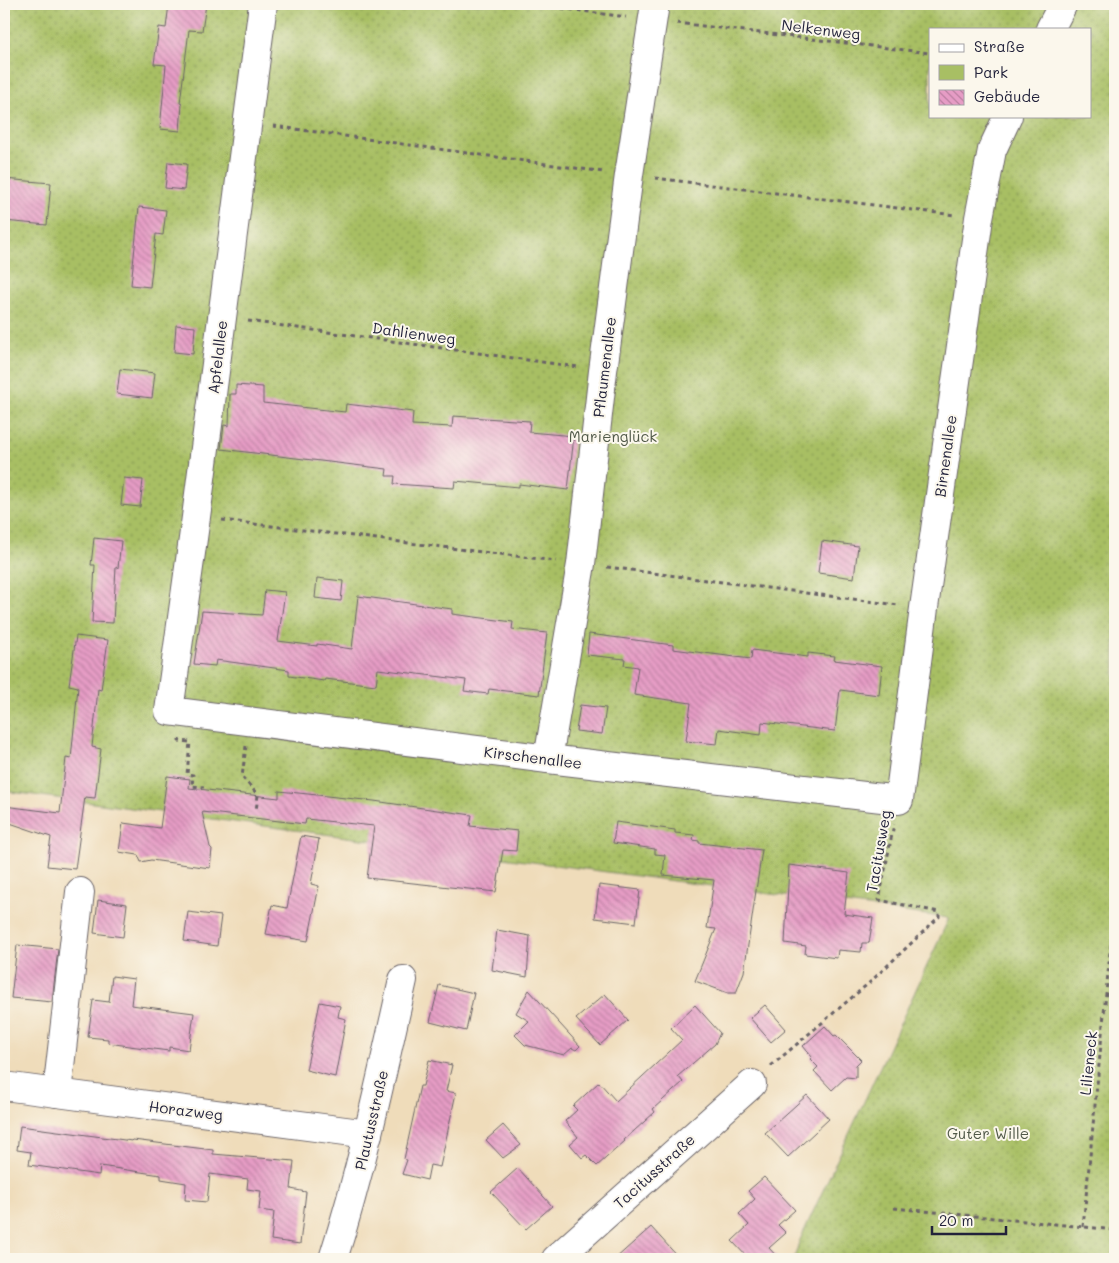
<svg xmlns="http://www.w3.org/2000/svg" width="1119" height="1263" font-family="Mali,sans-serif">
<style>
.green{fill:url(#green-dots);stroke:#657050;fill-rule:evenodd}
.building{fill:url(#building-back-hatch)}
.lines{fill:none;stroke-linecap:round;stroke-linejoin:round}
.minor-casing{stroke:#6a6367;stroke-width:30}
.path{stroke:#6a6367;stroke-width:3;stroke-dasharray:4 4;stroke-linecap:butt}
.minor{stroke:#fff;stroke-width:28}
.labels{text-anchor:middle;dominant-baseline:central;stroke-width:4;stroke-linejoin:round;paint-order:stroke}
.street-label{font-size:15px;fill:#22223b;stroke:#fbf7ec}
.park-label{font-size:15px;fill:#515949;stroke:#fbf7ec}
</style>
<defs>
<pattern id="green-dots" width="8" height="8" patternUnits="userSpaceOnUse" patternTransform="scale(1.25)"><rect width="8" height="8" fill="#a8bf64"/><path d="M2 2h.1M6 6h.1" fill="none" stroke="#889b54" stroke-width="1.8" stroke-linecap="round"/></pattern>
<pattern id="building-back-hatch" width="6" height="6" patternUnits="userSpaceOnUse" patternTransform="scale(1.25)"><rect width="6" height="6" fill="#e69cc5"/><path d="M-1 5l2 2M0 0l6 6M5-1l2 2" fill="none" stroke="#ba7fa1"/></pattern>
</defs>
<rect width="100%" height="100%" fill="#fbf7ec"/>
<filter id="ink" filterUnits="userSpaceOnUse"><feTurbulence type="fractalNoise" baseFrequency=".02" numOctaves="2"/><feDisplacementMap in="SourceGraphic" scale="10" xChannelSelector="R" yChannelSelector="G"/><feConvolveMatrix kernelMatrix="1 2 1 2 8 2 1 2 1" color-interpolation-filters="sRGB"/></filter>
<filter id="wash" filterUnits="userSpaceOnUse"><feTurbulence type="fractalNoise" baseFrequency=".0096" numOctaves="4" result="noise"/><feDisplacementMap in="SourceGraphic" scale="20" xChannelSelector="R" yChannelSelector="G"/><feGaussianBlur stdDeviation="1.12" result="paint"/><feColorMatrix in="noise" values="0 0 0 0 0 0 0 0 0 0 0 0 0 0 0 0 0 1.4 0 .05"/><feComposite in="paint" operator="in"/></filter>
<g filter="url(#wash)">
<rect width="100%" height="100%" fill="#efdcba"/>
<!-- green -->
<path class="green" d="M4 4H1115V1259H794L799 1242 949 918 4 791ZM930 29H1090V116H930Z"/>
<g id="blocks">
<!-- building -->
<g class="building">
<polygon points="169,4 206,4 202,31 189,30 180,103 182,104 180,131 160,129 166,65 154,64 159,27 166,28"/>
<polygon points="168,162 187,164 184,190 165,188"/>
<polygon points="4,179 51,183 47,225 4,221"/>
<polygon points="139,207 166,210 163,235 156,234 150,287 131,285"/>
<polygon points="176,325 195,327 193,354 174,352"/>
<polygon points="120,369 155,373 152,398 117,394"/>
<polygon points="236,385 263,387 263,403 345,412 346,404 413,412 412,425 452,427 453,416 530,421 529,432 574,436 568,490 519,484 519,487 455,481 454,488 394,484 395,476 386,476 387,469 221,449 224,425 229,426 230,394 236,394"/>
<polygon points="124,478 143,480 140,507 121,505"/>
<polygon points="94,538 121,541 118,568 116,567 113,623 92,622 95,565 91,565"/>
<polygon points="822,541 858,546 854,578 818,573"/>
<polygon points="317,578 343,581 341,601 315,598"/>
<polygon points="265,590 285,592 278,641 317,646 317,644 352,649 358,596 452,609 452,614 513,622 512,629 547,633 539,695 489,689 488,694 464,691 466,680 378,669 376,685 325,679 324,681 289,676 289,670 216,660 215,666 194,664 202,611 262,615"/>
<polygon points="589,634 673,645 673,649 751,659 752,650 808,657 808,653 835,656 834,660 882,666 879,695 840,690 835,731 762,722 761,735 719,729 717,744 686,741 691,703 634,695 638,667 624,665 625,659 587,655"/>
<polygon points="76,636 108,640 101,690 98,689 92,747 101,749 95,798 85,797 75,869 47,866 51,837 4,821 4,806 60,813 66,758 71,759 78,687 69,685"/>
<polygon points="580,705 606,708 602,734 576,731"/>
<polygon points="167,776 190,779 189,788 279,798 279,791 308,794 374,801 472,815 470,826 518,831 516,851 503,850 496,892 367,878 374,826 306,819 305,824 202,812 210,847 212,849 210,868 151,860 141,862 138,855 119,852 123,823 160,828"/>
<polygon points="616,822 675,830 675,833 694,835 693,840 699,841 699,843 762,850 744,972 736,993 728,993 695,981 716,929 707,928 714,880 663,875 665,855 655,854 655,849 613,843"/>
<polygon points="301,836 319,839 311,884 319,886 308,941 266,934 272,905 287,908"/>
<polygon points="789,865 849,873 844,914 873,918 869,943 862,943 861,952 838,950 837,958 805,954 806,946 785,943"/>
<polygon points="599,885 640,890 636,923 595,918"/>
<polygon points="98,900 127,904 123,937 94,933"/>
<polygon points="188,912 221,916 217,946 184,941"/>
<polygon points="497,930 530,936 527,977 492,970"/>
<polygon points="17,945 58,949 52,1002 11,998"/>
<polygon points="112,976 134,979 131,1005 194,1013 189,1050 169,1047 169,1051 129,1046 108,1043 108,1039 88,1037 93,1000 109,1002"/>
<polygon points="439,985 474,993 466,1031 430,1022"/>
<polygon points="529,990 580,1046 576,1050 572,1048 564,1055 525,1045 515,1035 529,1021 516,1013"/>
<polygon points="605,994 628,1020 600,1045 576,1019"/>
<polygon points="320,1002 340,1006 338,1017 346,1019 335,1077 306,1070"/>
<polygon points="695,1005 720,1033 715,1044 678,1076 683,1082 653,1109 655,1112 624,1140 625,1141 597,1166 586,1155 582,1158 570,1144 578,1137 565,1121 577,1110 573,1106 599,1082 616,1101 682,1040 671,1028"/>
<polygon points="765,1005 786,1029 771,1042 750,1018"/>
<polygon points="825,1026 834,1036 836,1035 861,1060 856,1065 856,1078 846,1077 832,1090 814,1071 818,1067 810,1059 812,1057 803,1046"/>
<polygon points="429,1060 452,1065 446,1091 456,1093 440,1167 430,1165 427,1180 402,1174 407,1160 404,1159 420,1086 423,1086"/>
<polygon points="807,1095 829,1119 788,1157 765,1133"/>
<polygon points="503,1125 521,1145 503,1158 486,1140"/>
<polygon points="20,1126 132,1141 133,1140 213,1150 213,1154 294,1161 291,1189 306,1192 300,1244 271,1240 274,1212 259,1210 261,1191 247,1189 248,1179 210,1174 207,1202 185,1200 186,1183 161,1179 161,1175 100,1166 99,1175 29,1165 31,1152 17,1150"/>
<polygon points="518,1168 552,1206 526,1229 491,1192"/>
<polygon points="764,1177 795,1210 778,1225 786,1233 769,1248 779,1259 749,1259 732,1241 749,1225 739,1214 755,1199 748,1191"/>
<polygon points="651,1227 680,1259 615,1259 634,1242"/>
</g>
</g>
</g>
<g filter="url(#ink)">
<use href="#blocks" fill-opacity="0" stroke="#6a6367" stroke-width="1"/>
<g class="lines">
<defs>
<g id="minor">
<polyline points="263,4 196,517 169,711 548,759 899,800 924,608 979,218 992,150 1008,116"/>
<polyline points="1050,29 1063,4"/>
<polyline points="548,759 581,564 603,371 629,175 655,4"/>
<polyline points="4,1086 368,1134"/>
<polyline points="57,1093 80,892"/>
<path d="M333 1259C362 1168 382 1074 403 980"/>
<polyline points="556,1259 752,1084"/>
</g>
</defs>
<!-- minor casing -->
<use href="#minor" class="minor-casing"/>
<!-- path -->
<g class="path">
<polyline points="530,4 626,17"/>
<polyline points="677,23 930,53"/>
<polyline points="273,126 604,172"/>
<polyline points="655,178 954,215"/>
<polyline points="248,321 578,367"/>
<polyline points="222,520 556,561"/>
<polyline points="607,567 898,605"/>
<polyline points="179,739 179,741 190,742 187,774 193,775 192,786 204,787"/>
<polyline points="246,746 242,777 258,795 256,811"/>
<polyline points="771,1066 869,983 939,917 939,912 879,900 894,824"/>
<polyline points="894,1208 1115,1230"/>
<polyline points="1083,1227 1115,902"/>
</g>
<!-- minor -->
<use href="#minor" class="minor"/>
</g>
</g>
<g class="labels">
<!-- street labels -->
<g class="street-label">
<text transform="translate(821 29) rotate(7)">Nelkenweg</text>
<text transform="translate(414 333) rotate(8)">Dahlienweg</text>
<text transform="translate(217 357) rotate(-83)">Apfelallee</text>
<text transform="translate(604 367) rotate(-83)">Pflaumenallee</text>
<text transform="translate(945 456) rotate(-82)">Birnenallee</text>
<text transform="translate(533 757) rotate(7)">Kirschenallee</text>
<text transform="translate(878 851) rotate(-80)">Tacitusweg</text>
<text transform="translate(1088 1063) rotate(-84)">Lilieneck</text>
<text transform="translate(186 1110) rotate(7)">Horazweg</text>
<text transform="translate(371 1120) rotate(-77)">Plautusstraße</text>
<text transform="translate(654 1171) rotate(-42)">Tacitusstraße</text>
</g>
<!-- park labels -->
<g class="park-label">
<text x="613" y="436">Marienglück</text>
<text x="988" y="1133">Guter Wille</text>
</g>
</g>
<!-- margin -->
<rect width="1119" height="1263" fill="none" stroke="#fbf7ec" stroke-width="20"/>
<!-- legend -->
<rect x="929" y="28" width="162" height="90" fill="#fbf7ec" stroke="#a4a2a5"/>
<rect x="939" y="44" width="25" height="8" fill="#ffffff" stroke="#a4a2a5"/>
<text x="974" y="52" font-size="15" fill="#22223b">Straße</text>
<rect x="939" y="65" width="25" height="15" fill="#a8bf64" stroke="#a4a2a5"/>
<text x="974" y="78" font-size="15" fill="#22223b">Park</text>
<rect x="939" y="90" width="25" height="15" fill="url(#building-back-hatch)" stroke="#a4a2a5"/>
<text x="974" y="102" font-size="15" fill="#22223b">Gebäude</text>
<!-- scale -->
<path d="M932 1226v8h74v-8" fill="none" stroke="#22223b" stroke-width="2.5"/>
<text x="939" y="1226" font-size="15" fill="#22223b" stroke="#fbf7ec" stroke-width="4" paint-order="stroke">20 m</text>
</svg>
